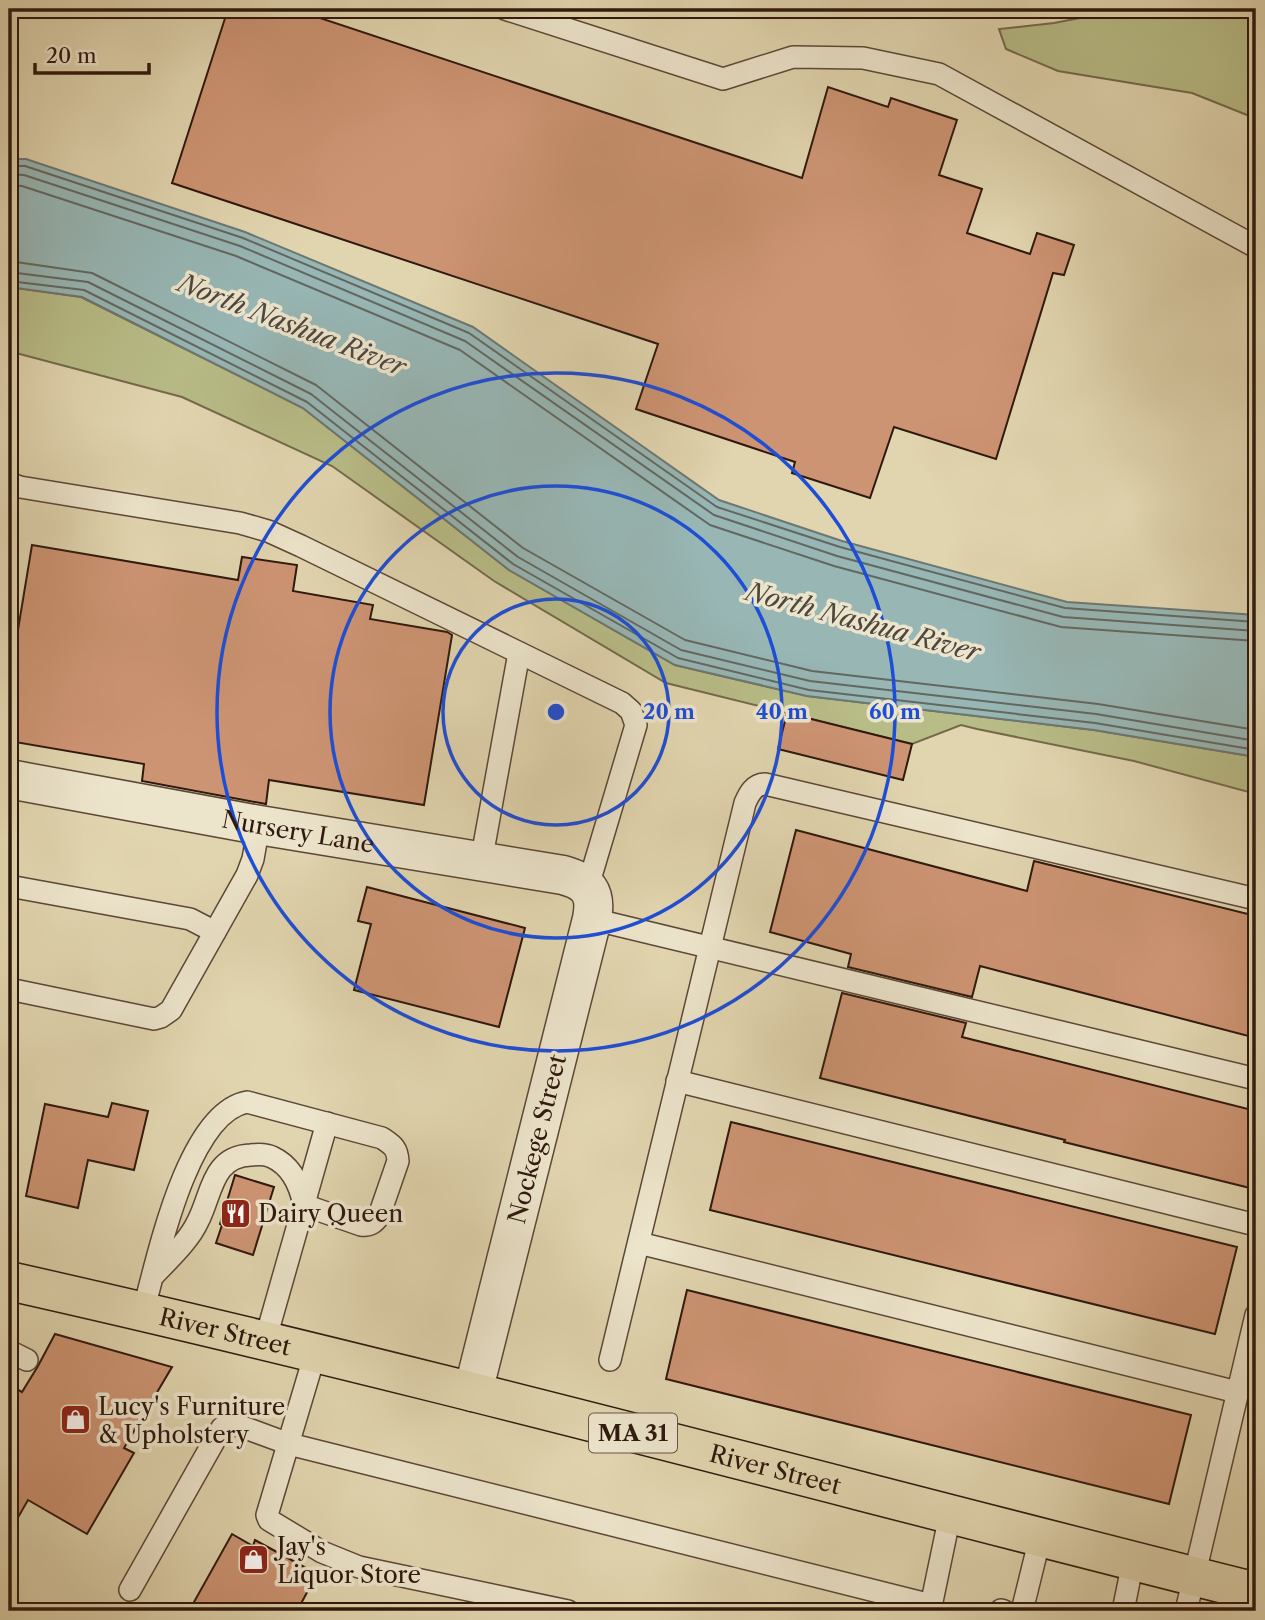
<svg xmlns="http://www.w3.org/2000/svg" width="1265" height="1620" font-family="'Libre Caslon Text',serif">
<style>
.green{fill:#b8bc87;stroke:#746a4a;stroke-width:2}
.water{fill:#97b6b4;stroke:#6d7772;stroke-width:2}
.lines{fill:none;stroke-linecap:round;stroke-linejoin:round}
.shore{stroke:#636761;stroke-width:2}
.building{fill:#cd9473;stroke:#2f180e;stroke-width:2}
.lane-casing{stroke:#5c4736;stroke-width:24}
.street-casing{stroke:#5c4736;stroke-width:41}
.highway-casing{stroke:#2f180e;stroke-width:41}
.lane{stroke:#ece4cb;stroke-width:21}
.street{stroke:#ece4cb;stroke-width:38}
.highway{stroke:#e1d5af;stroke-width:38}
.ring{fill:none;stroke:#1d4ed8;stroke-width:3.5}
.labels{text-anchor:middle;dominant-baseline:central;stroke-width:7;stroke-linejoin:round;paint-order:stroke}
.shield{fill:#ece4cb;stroke:#685547;stroke-width:2}
.shield-label{font-size:23px;font-weight:bold;fill:#2f180e}
.street-label{font-size:24px;fill:#2f180e;stroke:#ece4cb}
.poi-label{font-size:24px;fill:#2f180e;stroke:#ece4cb;text-anchor:start}
.water-label{font-size:26px;font-style:italic;fill:#4e4740;stroke:#ece4cb}
.centre{fill:#1d4ed8;stroke:#ece4cb;stroke-width:3.5}
.ring-label{font-size:21px;text-anchor:middle;font-weight:bold;fill:#1d4ed8;stroke:#ece4cb;stroke-width:7;stroke-linejoin:round;paint-order:stroke}
</style>
<rect width="100%" height="100%" fill="#e1d5af"/>
<filter id="stains"><feTurbulence type="fractalNoise" baseFrequency=".00286" numOctaves="4"/><feColorMatrix values="0 0 0 0 .2 0 0 0 0 .09 0 0 0 0 .02 0 0 0 .5 -.17"/></filter>
<radialGradient id="worn" r=".72"><stop offset=".6" stop-color="#630" stop-opacity="0"/><stop offset="1" stop-color="#630" stop-opacity=".3"/></radialGradient>
<!-- green -->
<g class="green">
<polygon points="1126,9 1256,9 1256,120 1252,117 1192,93 1058,71 1006,49 999,29 1054,23"/>
<polygon points="9,287 81,297 303,408 509,570 675,665 807,696 1094,730 1256,757 1256,794 1134,761 977,729 961,725 912,744 666,683 494,581 332,466 182,397 16,353 9,353"/>
</g>
<!-- water -->
<polygon class="water" points="9,159 26,159 245,232 473,327 719,500 842,541 1067,602 1256,615 1256,757 1094,730 807,696 675,665 509,570 303,408 82,297 9,287"/>
<g class="lines">
<!-- shore -->
<g class="shore">
<polyline points="9,166 25,166 243,238 469,333 717,507 840,547 1065,608 1256,622"/>
<polyline points="9,174 24,175 240,246 465,341 714,515 837,556 1063,617 1256,631"/>
<polyline points="9,185 22,186 236,256 460,350 710,525 834,566 1061,627 1256,641"/>
<polyline points="9,261 92,273 316,385 523,548 685,640 812,671 1098,704 1256,730"/>
<polyline points="9,272 88,282 311,394 518,557 681,650 810,681 1096,714 1256,741"/>
<polyline points="9,281 84,290 307,402 513,564 678,658 809,690 1095,723 1256,750"/>
</g>
</g>
<!-- building -->
<g class="building">
<polygon points="228,9 293,9 802,178 828,87 888,107 891,98 957,120 939,175 982,189 967,233 1030,254 1037,233 1074,245 1064,275 1053,273 996,459 894,427 870,498 792,473 795,462 636,409 658,344 172,183"/>
<polygon points="32,545 238,580 242,557 297,565 293,591 373,605 370,619 447,632 452,635 424,805 269,780 266,804 142,781 144,764 9,741 9,684"/>
<polygon points="787,713 912,744 903,780 778,749"/>
<polygon points="796,830 1027,891 1034,861 1256,916 1256,1038 980,966 972,997 848,967 851,954 770,932"/>
<polygon points="367,887 525,928 499,1027 354,990 371,924 358,921"/>
<polygon points="842,993 966,1023 962,1037 1256,1111 1256,1164 1250,1188 1064,1142 1065,1140 820,1078"/>
<polygon points="112,1103 148,1111 134,1170 88,1160 78,1208 26,1196 45,1104 108,1117"/>
<polygon points="731,1122 1237,1247 1215,1334 710,1210"/>
<polygon points="235,1175 274,1187 253,1255 216,1243 222,1225 220,1224"/>
<polygon points="687,1290 1191,1415 1169,1504 666,1379"/>
<polygon points="55,1334 172,1367 124,1448 134,1453 87,1534 28,1500 9,1533 9,1384 22,1392 38,1366"/>
<polygon points="232,1534 253,1546 255,1540 317,1574 297,1611 189,1611"/>
</g>
<g class="lines">
<defs>
<g id="lane">
<polyline points="505,9 723,79 793,57 863,58 939,74 1256,247"/>
<polyline points="9,483 20,487 240,523 268,531 301,546 622,703 631,711 636,725 588,886"/>
<polyline points="481,862 519,653"/>
<polyline points="9,886 190,919 215,932"/>
<polyline points="592,919 1256,1079"/>
<polyline points="9,989 154,1019 161,1017 171,1010 247,875 253,859 259,825"/>
<polyline points="677,1081 1256,1225"/>
<polyline points="639,1243 1237,1392"/>
<path d="M143 1312C157 1261 187 1113 247 1102L382 1138C392 1145 397 1147 398 1161L379 1216C374 1223 370 1226 361 1225L304 1205C300 1185 292 1166 272 1157 266 1154 259 1154 251 1155 212 1156 212 1194 198 1221 189 1241 168 1260 153 1276"/>
<polyline points="265,1341 327,1123"/>
<polyline points="9,1351 27,1360"/>
<polyline points="315,1354 267,1515 269,1520 322,1552 359,1567 568,1611"/>
<path d="M610 1360 745 803C749 794 754 784 765 784L1256 899"/>
<polyline points="130,1590 218,1434 222,1428 228,1424 240,1426 289,1444 931,1605"/>
<polyline points="1001,1610 1004,1611"/>
<polyline points="930,1611 950,1515"/>
<polyline points="1022,1611 1040,1538"/>
<polyline points="1123,1611 1133,1562"/>
<polyline points="1186,1611 1256,1315"/>
</g>
<g id="street">
<path id="s1" d="M9 779 259 825 563 875C588 882 597 892 592 919L473 1392"/>
</g>
<g id="highway">
<path id="s2" d="M9 1281C427 1375 841 1488 1256 1592"/>
</g>
</defs>
<!-- lane casing -->
<use href="#lane" class="lane-casing"/>
<!-- street casing -->
<use href="#street" class="street-casing"/>
<!-- highway casing -->
<use href="#highway" class="highway-casing"/>
<!-- lane -->
<use href="#lane" class="lane"/>
<!-- street -->
<use href="#street" class="street"/>
<!-- highway -->
<use href="#highway" class="highway"/>
</g>
<!-- distance rings -->
<g class="ring">
<circle cx="556" cy="712" r="113"/>
<circle cx="556" cy="712" r="226"/>
<circle cx="556" cy="712" r="339"/>
</g>
<!-- icons -->
<defs>
<symbol id="restaurant-square" viewBox="-11 -11 22 22"><rect x="-9" y="-9" width="18" height="18" rx="4" fill="#8f2418" stroke="#ece4cb"/><path d="M-5-6h1v4h1v-4h1v4h1v-4h1v5L-1.5 .5V6h-2V.5L-5-1ZM5-6V6H3V1.5H1.5Q1.5-4 5-6Z" fill="#fff"/></symbol>
<symbol id="shop-square" viewBox="-11 -11 22 22"><rect x="-9" y="-9" width="18" height="18" rx="4" fill="#8f2418" stroke="#ece4cb"/><path d="M-5-2.5h2.3a2.7 3.5 0 0 1 5.4 0H5L5.5 6h-11ZM-1.5-2.5h3a1.5 2.3 0 0 0-3 0Z" fill="#fff"/></symbol>
</defs>
<g fill-rule="evenodd">
<use href="#restaurant-square" x="218" y="1196" width="35" height="35"/>
<use href="#shop-square" x="58" y="1402" width="35" height="35"/>
<use href="#shop-square" x="236" y="1542" width="35" height="35"/>
</g>
<g class="labels">
<!-- shield labels -->
<rect class="shield" x="589" y="1413.5" width="88" height="39" rx="5"/>
<g class="shield-label">
<text x="633" y="1433">MA 31</text>
</g>
<!-- street labels -->
<g class="street-label">
<text stroke="none"><textPath href="#s1" startOffset="294">Nursery Lane</textPath></text>
<text transform="translate(537 1139) rotate(-76)">Nockege Street</text>
<text stroke="none"><textPath href="#s2" startOffset="222">River Street</textPath></text>
<text stroke="none"><textPath href="#s2" startOffset="789">River Street</textPath></text>
</g>
<!-- poi labels -->
<g class="poi-label">
<text x="258" y="1213">Dairy Queen</text>
<text x="98" y="1406">Lucy's Furniture<tspan x="98" dy="28">&amp; Upholstery</tspan></text>
<text x="277" y="1546">Jay's<tspan x="277" dy="28">Liquor Store</tspan></text>
</g>
<!-- water labels -->
<g class="water-label">
<text transform="translate(292 325) rotate(21)">North Nashua River</text>
<text transform="translate(863 622) rotate(15)">North Nashua River</text>
</g>
</g>
<circle cx="556" cy="712" r="10" class="centre"/>
<g class="ring-label">
<text x="669" y="719">20 m</text>
<text x="782" y="719">40 m</text>
<text x="895" y="719">60 m</text>
</g>
<!-- margin -->
<rect width="1265" height="1620" fill="none" stroke="#e1d5af" stroke-width="35"/>
<rect x="10" y="10" width="1244" height="1599" fill="none" stroke="#2f180e" stroke-width="3.5"/>
<rect x="18" y="18" width="1230" height="1585" fill="none" stroke="#2f180e" stroke-width="2"/>
<!-- scale -->
<path d="M35 63v10h114v-10" fill="none" stroke="#2f180e" stroke-width="3.5"/>
<text x="46" y="63" font-size="21" fill="#2f180e" stroke="#ece4cb" stroke-width="5" paint-order="stroke">20 m</text>
<rect width="100%" height="100%" filter="url(#stains)"/>
<rect width="100%" height="100%" fill="url(#worn)"/>
</svg>
